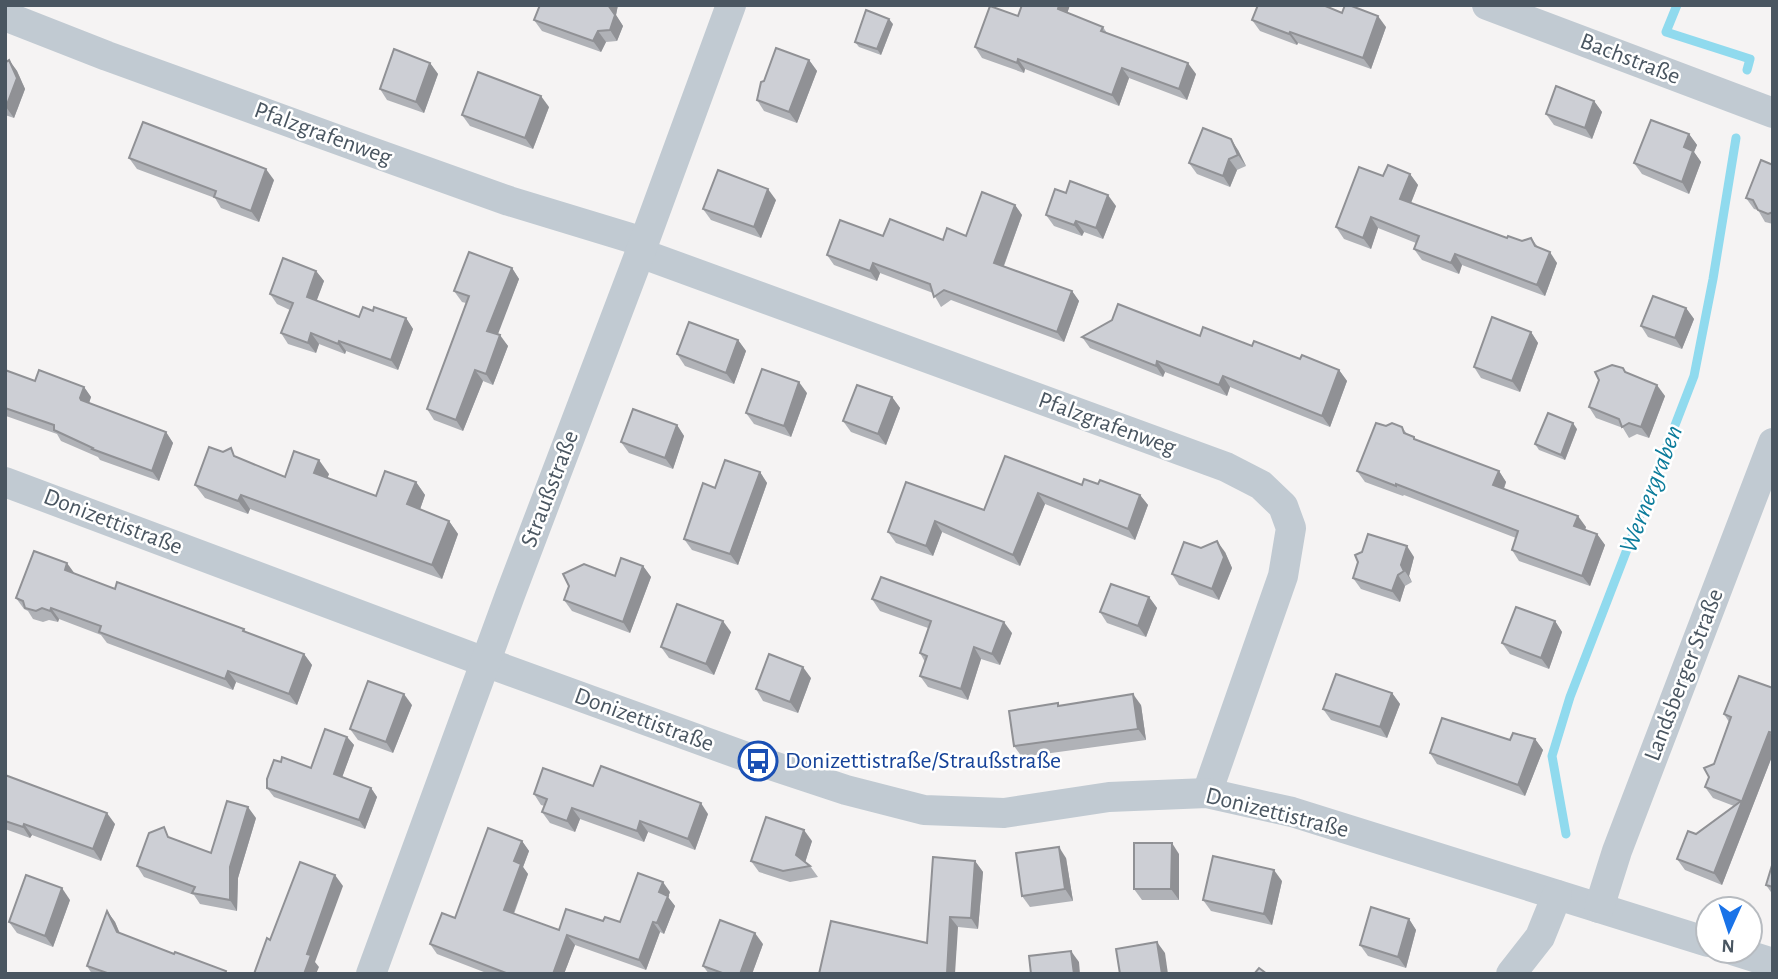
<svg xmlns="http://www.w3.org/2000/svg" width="1778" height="979" font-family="'Alegreya Sans',sans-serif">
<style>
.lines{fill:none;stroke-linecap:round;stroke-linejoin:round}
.stream{stroke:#90daee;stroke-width:9}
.minor{stroke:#c1cad2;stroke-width:30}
.wall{fill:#b0b2b7}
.shaded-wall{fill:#909195}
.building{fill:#cdcfd5;stroke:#909195;stroke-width:2}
.labels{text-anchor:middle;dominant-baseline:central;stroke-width:5;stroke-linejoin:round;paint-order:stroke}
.street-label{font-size:24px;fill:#4a5661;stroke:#fff}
.transit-label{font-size:24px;fill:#164399;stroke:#fff;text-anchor:start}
.water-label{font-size:26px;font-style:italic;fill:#0c7c9b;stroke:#fff}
</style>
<rect width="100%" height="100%" fill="#f5f3f3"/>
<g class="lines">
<!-- stream -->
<g class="stream">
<polyline points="1677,5 1666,32 1750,59 1747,70"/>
<polyline points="1566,834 1552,756 1570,697 1694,376 1713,279 1736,138"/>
</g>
<!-- minor -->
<g class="minor">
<polyline points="1487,5 1773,113"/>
<polyline points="5,16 107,56 369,151 509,201 644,242"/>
<polyline points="640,253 1226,467 1261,485 1283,506 1291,528 1283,576 1207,793"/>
<polyline points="5,482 485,662 758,761 846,790 924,810 1004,813 1109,797 1207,793 1292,812 1708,942"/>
<polyline points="1599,908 1617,851 1773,443"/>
<polyline points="1735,951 1773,963"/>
<polyline points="371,974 510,595 640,253 731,5"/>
<polyline points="1511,974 1540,937 1557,895"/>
</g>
</g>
<!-- wall -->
<g class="wall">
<polygon points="540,5 618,5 616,15 623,26 617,41 606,42 601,52 542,31 534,20"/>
<polygon points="1070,5 1067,13 1103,27 1107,33 1196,74 1187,100 1129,78 1119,106 1025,69 1024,73 982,58 975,47 1018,16"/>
<polygon points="1342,13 1386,27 1371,69 1298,43 1297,45 1260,31 1252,20"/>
<polygon points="893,24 881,55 859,47 855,42"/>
<polygon points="9,60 17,71 25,89 14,118 5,115 5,63"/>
<polygon points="809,60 817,71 797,123 764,111 757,100 764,81"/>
<polygon points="430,63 438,74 424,113 387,100 380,89"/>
<polygon points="1594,101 1602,112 1592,139 1554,125 1546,114"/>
<polygon points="549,107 533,149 470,126 462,115"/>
<polygon points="1689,134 1697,145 1694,152 1701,162 1689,194 1642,174 1634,163"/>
<polygon points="1238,150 1246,166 1237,170 1230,187 1197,174 1189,163"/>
<polygon points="129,158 274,180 259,222 221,208 215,198 137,169"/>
<polygon points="1773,165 1773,224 1765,222 1758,210 1754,209 1746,198"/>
<polygon points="1410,174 1418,185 1411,203 1507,238 1522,241 1531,238 1538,247 1557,263 1545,296 1462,265 1459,274 1422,260 1414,249 1416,243 1378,228 1371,249 1344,239 1336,227 1383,176"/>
<polygon points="1066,193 1116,206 1103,239 1084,232 1082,236 1054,226 1046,215"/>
<polygon points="776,200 761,238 711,220 703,209"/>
<polygon points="1015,205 1022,215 1004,266 1072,291 1079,301 1064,342 951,300 941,307 933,293 880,273 877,281 834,265 827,255 883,236 943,240 966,236"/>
<polygon points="512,268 519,279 497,334 508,346 493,385 483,381 463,431 434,420 427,409 466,303 462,302 454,291"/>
<polygon points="316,271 324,281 316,301 359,317 373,311 406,318 413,329 398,370 346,351 345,354 319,344 316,353 288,344 281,333 290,310 277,304 270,294"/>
<polygon points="1686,308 1694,319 1682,349 1648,337 1641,326"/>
<polygon points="1531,332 1538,343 1520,392 1481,378 1474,367"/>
<polygon points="1200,336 1252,346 1339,370 1347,381 1330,427 1230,387 1227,396 1165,372 1163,377 1090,348 1082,337"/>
<polygon points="738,340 746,351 734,384 685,366 677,354"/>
<polygon points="1623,368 1627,373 1665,396 1649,438 1637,434 1629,438 1623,428 1596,418 1589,407"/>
<polygon points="5,370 35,381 84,387 91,397 89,403 166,432 173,443 159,481 100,460 98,457 61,441 57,434 6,416 5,420"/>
<polygon points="807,393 791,437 754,424 746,413"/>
<polygon points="892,397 900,408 886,445 851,432 843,421"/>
<polygon points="677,425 684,436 673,469 629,453 621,442"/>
<polygon points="1386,426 1402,427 1407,434 1416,440 1499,471 1506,482 1504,489 1586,527 1585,530 1597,534 1605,545 1590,586 1519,561 1512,550 1516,538 1404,495 1403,496 1365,482 1357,471"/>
<polygon points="1577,429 1565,460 1539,450 1535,444"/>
<polygon points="1005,456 1082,485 1098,484 1140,495 1148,505 1135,540 1045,504 1020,566 942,532 933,556 896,543 888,532 984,510"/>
<polygon points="237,457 285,477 329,474 327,478 376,496 416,482 425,495 420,509 449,521 458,534 442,579 250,509 248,514 205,498 195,485"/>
<polygon points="760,472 767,483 738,565 692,550 684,539 715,488"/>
<polygon points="1201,548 1225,552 1232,568 1219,600 1179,585 1172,574"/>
<polygon points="1414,557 1409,576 1412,582 1405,586 1400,602 1361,589 1353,578"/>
<polygon points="643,566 651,577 630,633 572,611 564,600"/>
<polygon points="75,574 115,589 244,629 246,632 304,654 312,665 297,705 236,682 233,690 107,643 101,635 59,619 58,622 49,620 43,622 33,619 28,611 24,609 16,598"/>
<polygon points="1149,597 1157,608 1146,637 1107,623 1100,612"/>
<polygon points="872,599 1012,633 1000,665 981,659 968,700 928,687 920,676 925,662 920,653 928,628 880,611"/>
<polygon points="1555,621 1562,632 1549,669 1510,654 1502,643"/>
<polygon points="731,632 714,675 669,658 661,647"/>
<polygon points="811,678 798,713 763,701 756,689"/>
<polygon points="1773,688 1773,754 1722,885 1685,870 1677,859 1696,834 1734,806 1713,798 1705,787 1729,722 1724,714"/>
<polygon points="1392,693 1400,704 1387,738 1331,720 1323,709"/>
<polygon points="1058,703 1059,706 1141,705 1146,740 1022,757 1014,746"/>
<polygon points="412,705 393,753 358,740 350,729"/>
<polygon points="347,737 354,745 342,777 371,788 377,797 365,829 274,797 267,788 281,762 311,768"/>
<polygon points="1535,739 1543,750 1525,796 1437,764 1430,753 1510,740"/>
<polygon points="5,775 115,824 101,861 32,835 30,838 5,829"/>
<polygon points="593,786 708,814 695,850 648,832 644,842 580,819 575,832 550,823 542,812 545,806 541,805 534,794"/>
<polygon points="256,818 238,878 237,911 200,904 194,895 144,877 137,866 172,838 211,853"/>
<polygon points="522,841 529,851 523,867 528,874 514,914 559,930 603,921 620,922 670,892 668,897 675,906 664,934 660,932 646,970 575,945 564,974 489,974 437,954 430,944 455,918"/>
<polygon points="812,841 805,862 810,866 818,877 790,882 759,872 751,861"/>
<polygon points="1179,854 1179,900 1142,900 1134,889"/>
<polygon points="1066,858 1073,901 1030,907 1022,896"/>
<polygon points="975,861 983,872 978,929 958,927 927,943"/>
<polygon points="1773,862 1773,895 1766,885"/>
<polygon points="1282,881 1272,925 1211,911 1203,900"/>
<polygon points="70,900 53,947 17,933 9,922"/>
<polygon points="107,911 115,922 120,934 174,954 226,971 228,974 92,974 87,966"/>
<polygon points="1409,919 1416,930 1406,968 1368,956 1360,945"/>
<polygon points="763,944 752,974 709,974 703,966"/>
</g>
<!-- shaded-wall -->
<g class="shaded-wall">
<polygon points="608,5 618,5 616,15 623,26 617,41 610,30"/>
<polygon points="1059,5 1070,5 1065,20 1058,9"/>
<polygon points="1378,16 1386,27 1371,69 1363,58"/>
<polygon points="889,19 893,24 881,55 877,49"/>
<polygon points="598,31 606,42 601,52 593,41"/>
<polygon points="1290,32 1298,43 1297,45 1289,34"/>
<polygon points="1018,59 1025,69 1024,73 1017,63"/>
<polygon points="9,60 17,71 25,89 14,118 6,107"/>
<polygon points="809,60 817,71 797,123 789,112"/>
<polygon points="430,63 438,74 424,113 416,102"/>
<polygon points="1188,63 1196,74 1187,100 1179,89"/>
<polygon points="1122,68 1129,78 1119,106 1112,95"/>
<polygon points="541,96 549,107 533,149 525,138"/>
<polygon points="1594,101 1602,112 1592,139 1585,128"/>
<polygon points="1689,134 1697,145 1694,152 1701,162 1689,194 1682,182 1684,147"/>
<polygon points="1231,139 1238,150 1246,166 1238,155"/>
<polygon points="1229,159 1237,170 1230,187 1223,176"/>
<polygon points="266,169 274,180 259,222 251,211"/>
<polygon points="1410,174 1418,185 1408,210 1400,199"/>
<polygon points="768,189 776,200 761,238 754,227"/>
<polygon points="1108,195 1116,206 1103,239 1096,228"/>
<polygon points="1015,205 1022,215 1001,273 994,263"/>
<polygon points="1371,217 1378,228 1371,249 1363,238"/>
<polygon points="1076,221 1084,232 1082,236 1074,225"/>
<polygon points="1550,252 1557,263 1545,296 1537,285"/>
<polygon points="1455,254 1462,265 1459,274 1451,263"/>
<polygon points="873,263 880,273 877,281 870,271"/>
<polygon points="512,268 519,279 495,342 487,331"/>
<polygon points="316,271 324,281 314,308 307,297"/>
<polygon points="1072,291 1079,301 1064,342 1057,332"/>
<polygon points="1686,308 1694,319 1682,349 1675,338"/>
<polygon points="406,318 413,329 398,370 391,360"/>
<polygon points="1531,332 1538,343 1520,392 1512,381"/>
<polygon points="311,333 319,344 316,353 308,343"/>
<polygon points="500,335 508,346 493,385 486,374"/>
<polygon points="738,340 746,351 734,384 726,373"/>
<polygon points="339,341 346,351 345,354 338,344"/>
<polygon points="1157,361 1165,372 1163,377 1156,366"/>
<polygon points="475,370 483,381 463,431 456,420"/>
<polygon points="1339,370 1347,381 1330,427 1322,416"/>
<polygon points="1223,376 1230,387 1227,396 1219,385"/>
<polygon points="799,382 807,393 791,437 784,426"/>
<polygon points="1657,385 1665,396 1649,438 1641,427"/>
<polygon points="84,387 91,397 87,409 80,398"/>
<polygon points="892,397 900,408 886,445 878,434"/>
<polygon points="1573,423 1577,429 1565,460 1561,455"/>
<polygon points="677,425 684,436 673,469 665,458"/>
<polygon points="166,432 173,443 159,481 152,471"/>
<polygon points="319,460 329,474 324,487 314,473"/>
<polygon points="1499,471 1506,482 1501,496 1493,485"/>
<polygon points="760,472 767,483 738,565 730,554"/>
<polygon points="416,482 425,495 417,518 407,504"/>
<polygon points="1038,493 1045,504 1020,566 1013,555"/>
<polygon points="241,495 250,509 248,514 238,501"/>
<polygon points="1140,495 1148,505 1135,540 1128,529"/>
<polygon points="1578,516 1586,527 1582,537 1574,526"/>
<polygon points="449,521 458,534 442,579 432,565"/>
<polygon points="935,521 942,532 933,556 926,546"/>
<polygon points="1597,534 1605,545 1590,586 1582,576"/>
<polygon points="1217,541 1225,552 1232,568 1219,600 1212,589"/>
<polygon points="1407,546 1414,557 1409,576 1412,582 1401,565"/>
<polygon points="67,563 75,574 65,570"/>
<polygon points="643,566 651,577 630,633 623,622"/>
<polygon points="1398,575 1405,586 1400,602 1392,591"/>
<polygon points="1149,597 1157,608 1146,637 1138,626"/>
<polygon points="51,608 59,619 58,622 50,611"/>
<polygon points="723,621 731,632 714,675 706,664"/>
<polygon points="1555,621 1562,632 1549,669 1541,658"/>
<polygon points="1004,622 1012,633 1000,665 992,654"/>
<polygon points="974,647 981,659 968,700 961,689"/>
<polygon points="304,654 312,665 297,705 289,694"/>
<polygon points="803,667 811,678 798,713 790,702"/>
<polygon points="228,671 236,682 233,690 225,679"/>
<polygon points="1392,693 1400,704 1387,738 1380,727"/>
<polygon points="404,694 412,705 393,753 386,742"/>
<polygon points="1133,694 1141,705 1146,740 1138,729"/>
<polygon points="1769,732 1773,736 1773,754 1722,885 1714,873"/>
<polygon points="347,737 354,745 340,783 334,774"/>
<polygon points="1535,739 1543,750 1525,796 1518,785"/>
<polygon points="371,788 377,797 365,829 359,820"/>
<polygon points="701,803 708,814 695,850 688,839"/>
<polygon points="248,807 256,818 238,878 237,911 230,900 230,867"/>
<polygon points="572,808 580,819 575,832 567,821"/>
<polygon points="107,813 115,824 101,861 93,849"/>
<polygon points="640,821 648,832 644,842 637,831"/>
<polygon points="24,824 32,835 30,838 23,827"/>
<polygon points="804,830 812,841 804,866 796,855"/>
<polygon points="522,841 529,851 523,867 528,874 511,920 504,910 514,861"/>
<polygon points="1172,843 1179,854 1179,900 1171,889"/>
<polygon points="1059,847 1066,858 1073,901 1065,889"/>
<polygon points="975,861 983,872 978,929 971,918"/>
<polygon points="1274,870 1282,881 1272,925 1264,914"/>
<polygon points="335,875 343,886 315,962 319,967 316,974 304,974 307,954"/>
<polygon points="663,882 670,892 668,897 675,906 664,934 657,923 659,892"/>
<polygon points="62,888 70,900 53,947 45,936"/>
<polygon points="107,911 115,922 124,943 117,932"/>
<polygon points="950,917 958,927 955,974 947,974"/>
<polygon points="1409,919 1416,930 1406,968 1398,957"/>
<polygon points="653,922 660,932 646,970 639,960"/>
<polygon points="755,933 763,944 752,974 740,974"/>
<polygon points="567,935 575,945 564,974 553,974"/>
<polygon points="1157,942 1165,953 1168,974 1162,974"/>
<polygon points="1071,951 1079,962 1080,974 1074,974"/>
</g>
<!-- building -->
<g class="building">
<polygon points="540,5 608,5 615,15 610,30 598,31 593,41 534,20"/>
<polygon points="1022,5 1059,5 1058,9 1103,27 1101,31 1188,63 1179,89 1122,68 1112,95 1018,59 1017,63 975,47 990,6 1018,16"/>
<polygon points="1258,5 1323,5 1342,13 1345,5 1349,5 1378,16 1363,58 1290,32 1289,34 1252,20"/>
<polygon points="866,10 889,19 877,49 855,42"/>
<polygon points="776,48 809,60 789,112 757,100 761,82 764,81"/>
<polygon points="394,49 430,63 416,102 380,89"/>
<polygon points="9,60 17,78 6,107 5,63"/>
<polygon points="478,72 541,96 525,138 462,115"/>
<polygon points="1556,86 1594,101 1585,128 1546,114"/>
<polygon points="1651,120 1689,134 1684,147 1693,151 1682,182 1634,163"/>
<polygon points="143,122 266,169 251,211 214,197 216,191 129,158"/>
<polygon points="1203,128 1231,139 1238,155 1229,159 1223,176 1189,163"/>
<polygon points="1761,160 1773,165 1773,212 1768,214 1758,210 1753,200 1746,198"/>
<polygon points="1388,165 1410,174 1400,199 1507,238 1508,236 1522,241 1531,238 1535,246 1550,252 1537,285 1455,254 1451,263 1414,249 1419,236 1371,217 1363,238 1336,227 1359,167 1383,176"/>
<polygon points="718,170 768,189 754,227 703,209"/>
<polygon points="1070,181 1108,195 1096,228 1076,221 1074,225 1046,215 1055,189 1066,193"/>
<polygon points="982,192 1015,205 994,263 1072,291 1057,332 944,290 934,297 930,284 873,263 870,271 827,255 840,220 883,236 890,219 943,240 947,228 966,236"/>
<polygon points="469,252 512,268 487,331 500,335 486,374 475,370 456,420 427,409 469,296 454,291"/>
<polygon points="283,258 316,271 307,297 359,317 363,307 373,311 374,307 406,318 391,360 339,341 338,344 311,333 308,343 281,333 293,303 270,294"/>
<polygon points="1653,296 1686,308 1675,338 1641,326"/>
<polygon points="1118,304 1200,336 1203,327 1252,346 1254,341 1300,359 1302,355 1339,370 1322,416 1223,376 1219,385 1157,361 1156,366 1082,337 1112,320"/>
<polygon points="1492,317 1531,332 1512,381 1474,367"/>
<polygon points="689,322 738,340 726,373 677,354"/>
<polygon points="1612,365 1623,368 1625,372 1657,385 1641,427 1629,423 1622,427 1619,419 1589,407 1599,380 1595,372"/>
<polygon points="762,369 799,382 784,426 746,413"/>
<polygon points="5,370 35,381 39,370 84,387 80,398 81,400 166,432 152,471 92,449 93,448 54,430 54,425 5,408"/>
<polygon points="857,385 892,397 878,434 843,421"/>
<polygon points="633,409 677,425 665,458 621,442"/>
<polygon points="1548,413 1573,423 1561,455 1535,444"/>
<polygon points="1376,423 1386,426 1392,423 1402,427 1404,433 1414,437 1414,439 1499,471 1493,485 1578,516 1574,526 1597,534 1582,576 1512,550 1518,531 1396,484 1396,486 1357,471"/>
<polygon points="209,447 223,452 231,448 234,456 285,477 294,451 319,460 314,473 376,496 385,471 416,482 407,504 449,521 432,565 241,495 238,501 195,485"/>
<polygon points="1005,456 1082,485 1084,479 1098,484 1100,480 1140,495 1128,529 1038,493 1013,555 935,521 926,546 888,532 906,482 984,510"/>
<polygon points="725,460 760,472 730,554 684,539 703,483 715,488"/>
<polygon points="1368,534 1407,546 1401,565 1404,571 1398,575 1392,591 1353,578 1358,562 1355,555 1362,552"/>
<polygon points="1217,541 1224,557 1212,589 1172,574 1184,542 1201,548"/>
<polygon points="34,551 67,563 65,570 115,589 117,582 244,629 243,631 304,654 289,694 228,671 225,679 99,632 101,626 51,608 50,611 42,608 36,611 25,608 23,601 16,598"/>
<polygon points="621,558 643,566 623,622 564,600 569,586 563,574 584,564 615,576"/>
<polygon points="881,577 1004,622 992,654 974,647 961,689 920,676 927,656 920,653 931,621 872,599"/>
<polygon points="1111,584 1149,597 1138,626 1100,612"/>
<polygon points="677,604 723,621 706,664 661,647"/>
<polygon points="1516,607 1555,621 1541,658 1502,643"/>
<polygon points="769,654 803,667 790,702 756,689"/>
<polygon points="1336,674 1392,693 1380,727 1323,709"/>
<polygon points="1739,676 1773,688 1773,733 1769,732 1714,873 1677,859 1688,831 1696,834 1741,801 1705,787 1709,777 1704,768 1714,764 1731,717 1724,714"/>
<polygon points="368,681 404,694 386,742 350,729"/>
<polygon points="1133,694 1138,729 1014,746 1009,711 1058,703 1058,706"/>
<polygon points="1442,718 1510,740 1513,733 1535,739 1518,785 1430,753"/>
<polygon points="325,729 347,737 334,774 371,788 359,820 267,788 267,779 274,760 281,762 282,757 311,768"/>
<polygon points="601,766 701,803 688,839 640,821 637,831 572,808 567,821 542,812 547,799 534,794 543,768 593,786"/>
<polygon points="5,775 107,813 93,849 24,824 23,827 5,821"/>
<polygon points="227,801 248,807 230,867 230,900 192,893 195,887 137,866 149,833 164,827 168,837 211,853"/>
<polygon points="766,817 804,830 796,855 810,866 783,871 751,861"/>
<polygon points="488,828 522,841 514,861 521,864 504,910 559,930 566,909 603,921 605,917 620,922 638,873 663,882 659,892 668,896 657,923 653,922 639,960 567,935 553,974 506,974 506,973 430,944 442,913 455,918"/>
<polygon points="1134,843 1172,843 1171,889 1134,889"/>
<polygon points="1059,847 1065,889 1022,896 1016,853"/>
<polygon points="1213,856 1274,870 1264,914 1203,900"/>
<polygon points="933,857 975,861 971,918 950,917 947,974 819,974 831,921 927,943"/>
<polygon points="300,862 335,875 307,954 311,955 304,974 254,974 267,938 270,940"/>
<polygon points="1773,862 1773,887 1766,885"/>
<polygon points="26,875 62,888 45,936 9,922"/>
<polygon points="1371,907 1409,919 1398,957 1360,945"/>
<polygon points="107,911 117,932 174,954 175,952 226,971 225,974 110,974 87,966"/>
<polygon points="720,920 755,933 740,974 725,974 703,966"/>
<polygon points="1157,942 1162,974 1120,974 1116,949"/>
<polygon points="1071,951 1074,974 1031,974 1029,956"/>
<polygon points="1259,968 1267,974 1254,974"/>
</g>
<!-- icons -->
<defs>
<symbol id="bus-ring" viewBox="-11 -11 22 22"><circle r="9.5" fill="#fff" stroke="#1a4fb4" stroke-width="1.5"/><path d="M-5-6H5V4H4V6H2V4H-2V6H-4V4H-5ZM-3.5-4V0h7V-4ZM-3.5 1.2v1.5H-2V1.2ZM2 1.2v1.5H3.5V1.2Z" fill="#1a4fb4"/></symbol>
</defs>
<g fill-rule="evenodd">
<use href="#bus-ring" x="736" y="739" width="44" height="44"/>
</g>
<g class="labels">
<!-- street labels -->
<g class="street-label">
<text transform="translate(1630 59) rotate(21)">Bachstraße</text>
<text transform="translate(323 134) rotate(20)">Pfalzgrafenweg</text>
<text transform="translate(1107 424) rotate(20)">Pfalzgrafenweg</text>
<text transform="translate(550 489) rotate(-69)">Straußstraße</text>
<text transform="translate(113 522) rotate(21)">Donizettistraße</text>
<text transform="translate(1684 675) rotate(-69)">Landsberger Straße</text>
<text transform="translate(644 720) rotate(20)">Donizettistraße</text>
<text transform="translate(1277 813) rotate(14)">Donizettistraße</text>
</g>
<!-- transit labels -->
<g class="transit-label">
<text x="785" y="761">Donizettistraße/Straußstraße</text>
</g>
<!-- water labels -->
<g class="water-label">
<text transform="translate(1651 489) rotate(-69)">Wernergraben</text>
</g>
</g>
<!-- border -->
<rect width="1778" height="979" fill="none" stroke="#4a5661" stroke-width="14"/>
<!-- north arrow -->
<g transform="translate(1729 930) rotate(183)"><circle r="33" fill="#ffffff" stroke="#b7bbc0" stroke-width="2"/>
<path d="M0-5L12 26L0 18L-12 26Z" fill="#1a73e8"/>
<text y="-10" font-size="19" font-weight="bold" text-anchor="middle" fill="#4a5661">N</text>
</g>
</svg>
